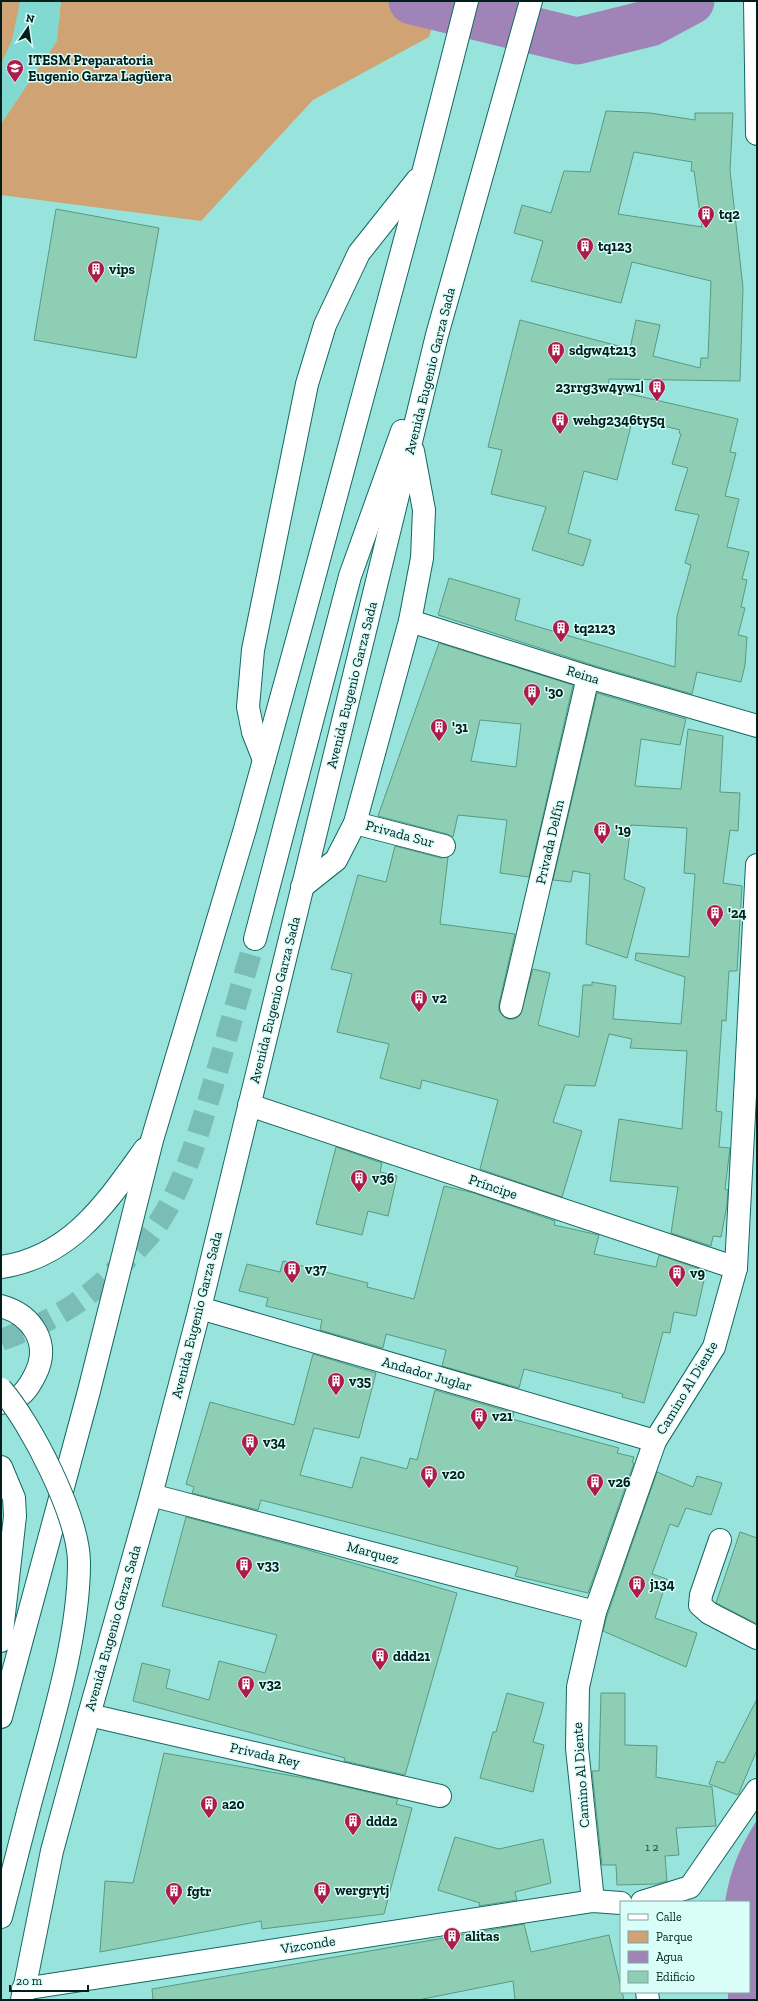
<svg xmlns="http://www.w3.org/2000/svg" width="758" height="2001" font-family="'Zilla Slab',serif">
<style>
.built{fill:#82d9d1}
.green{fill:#cfa373}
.water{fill:#a084b8}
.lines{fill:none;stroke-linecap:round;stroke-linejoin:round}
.river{stroke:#a084b8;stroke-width:47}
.building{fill:#8dceb4;stroke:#599981;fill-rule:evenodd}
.highway-tunnel{stroke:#7abcb6;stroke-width:22;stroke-dasharray:22 11;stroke-linecap:butt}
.minor-casing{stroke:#136762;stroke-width:24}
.highway-casing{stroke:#136762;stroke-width:24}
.minor{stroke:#fff;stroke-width:22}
.highway{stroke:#fff;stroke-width:22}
.highway-bridge-casing{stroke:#136762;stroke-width:24;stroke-linecap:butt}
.highway-bridge{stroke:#fff;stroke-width:22}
.labels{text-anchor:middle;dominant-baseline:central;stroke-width:3;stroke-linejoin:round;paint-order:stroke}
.number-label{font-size:12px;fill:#234a42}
.poi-label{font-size:14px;font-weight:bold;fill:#001e1c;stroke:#d9fdf9;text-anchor:start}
.street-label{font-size:14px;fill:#001e1c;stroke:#d9fdf9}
</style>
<rect width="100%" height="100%" fill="#98e4dd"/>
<!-- built -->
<polygon class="built" points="1,1 61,1 57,41 1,124"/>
<!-- green -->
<g class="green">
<polygon points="1,1 20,1 12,40 1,64"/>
<polygon points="61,1 440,1 429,37 313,100 201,221 1,195 1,124 57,41"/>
</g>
<!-- water -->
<path class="water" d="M757 1820V2000H728V1992H749V1902H725C731 1868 739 1849 757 1820Z"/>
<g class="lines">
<!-- river -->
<polyline class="river" points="412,1 577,41 650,23 691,1"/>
</g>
<!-- building -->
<g class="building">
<path d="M606 111 650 113 695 120V113H733L730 170 743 288 740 381 609 379 608 389 738 419 730 452 736 453 725 496 739 499 727 547 749 552 742 579 747 580 741 607 745 608 738 635 747 637 745 665 741 682 697 672 692 694 592 665 438 615 449 578 520 599 515 620 675 667 677 616 691 565 685 563 699 515 675 510 688 468 672 464 681 434 679 433 680 430 633 418 617 480 584 471 568 533 591 540 583 566 532 550 546 507 491 494 502 450 488 447 520 320 630 349 636 320 660 325 653 356 700 368 701 358H708L711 281 632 262 621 303 531 281 543 241 514 233 522 205 551 213 564 171 590 172ZM634 152 692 162 691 171H694L702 227 618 214Z"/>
<polygon points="56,209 159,228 136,358 34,340"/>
<path d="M439 643 573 685 529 877 500 873 507 820 458 815 453 837 447 834 378 816ZM480 720 521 724 516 767 471 761Z"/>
<polygon points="597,693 686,719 680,745 641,739 635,786 681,789 688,729 723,736 720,792 740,793 738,831 730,830 723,883 742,886 737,971 729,971 726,1021 722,1020 716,1111 722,1112 719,1147 730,1148 725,1189 728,1190 727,1205 721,1237 713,1236 711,1246 671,1233 678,1187 610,1181 619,1119 682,1129 687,1051 630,1048 632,1039 609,1034 595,1086 565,1085 553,1122 582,1131 562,1197 480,1169 498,1100 422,1080 420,1089 380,1078 389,1044 337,1032 352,974 331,969 358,875 386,882 395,846 441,858 448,857 440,924 515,934 499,1004 499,1011 503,1016 508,1019 514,1019 520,1015 533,969 550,973 538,1025 579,1037 583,985 592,985 592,982 616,986 613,1019 681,1024 685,977 635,960 636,953 689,957 695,874 684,873 687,828 631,825 624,879 645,888 627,958 586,944 590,874 573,871 571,882 553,880"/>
<polygon points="336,1147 382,1163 380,1172 397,1176 388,1216 368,1211 362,1235 316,1224"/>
<polygon points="444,1186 474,1193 555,1221 554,1225 599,1235 594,1254 656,1267 659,1255 706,1271 696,1316 674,1312 670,1333 663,1332 644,1403 622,1397 623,1394 524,1369 519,1388 442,1366 446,1350 386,1334 383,1348 320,1330 322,1320 266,1306 268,1298 239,1291 247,1264 280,1272 283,1261 368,1283 367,1287 414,1299"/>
<polygon points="313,1354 376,1373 359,1438 314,1428 300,1475 352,1488 361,1457 407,1469 410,1458 417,1460 435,1390 514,1413 512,1419 619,1448 617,1453 634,1457 632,1462 634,1463 588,1593 515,1576 518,1567 405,1537 261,1500 258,1510 192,1493 194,1487 186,1484 210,1402 294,1425"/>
<polygon points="657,1472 693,1487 697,1476 722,1483 711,1515 686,1508 678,1527 670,1524 652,1574 667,1579 655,1618 697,1633 686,1667 603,1631 607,1616"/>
<polygon points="186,1517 291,1545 457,1593 405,1775 344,1761 345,1758 133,1701 142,1663 170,1670 166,1688 209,1700 219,1661 265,1673 277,1635 162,1606"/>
<polygon points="740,1532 757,1538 757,1624 716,1603"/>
<polygon points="507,1693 544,1703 533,1742 544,1745 533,1792 480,1778 493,1732 496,1732"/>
<polygon points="601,1693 625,1693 625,1745 657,1746 656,1777 712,1787 716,1826 676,1828 679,1855 665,1856 667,1881 656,1884 617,1885 616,1865 602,1865 592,1771 599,1771"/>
<polygon points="757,1699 757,1750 738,1795 709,1784 717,1761 724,1763"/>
<polygon points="164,1753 316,1780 398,1799 396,1804 412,1808 384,1914 262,1929 261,1921 100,1952 105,1881 133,1883"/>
<polygon points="455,1837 499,1849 543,1839 551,1883 515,1892 517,1900 479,1906 480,1903 438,1890"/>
<polygon points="524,1924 531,1952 609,1935 624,2000 515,2000 513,1981 418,2000 153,2000 152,1989"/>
</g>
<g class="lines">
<!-- highway-tunnel -->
<path class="highway-tunnel" d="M1 1340C55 1320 84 1303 125 1261 132 1253 141 1246 148 1237 180 1198 193 1149 208 1102 224 1048 239 993 255 939"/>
<defs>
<g id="minor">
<polyline points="755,1 757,134"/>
<polyline points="410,621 588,677 757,726"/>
<polyline points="355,823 444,846"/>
<polyline points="511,1007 588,677"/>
<polyline points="249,1105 736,1268"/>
<polyline points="200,1308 655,1441"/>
<polyline points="151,1495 595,1612"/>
<polyline points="720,1540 701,1595 700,1605 709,1613 757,1638"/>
<polyline points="89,1715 440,1796"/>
<polyline points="593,1901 577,1748 578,1687 595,1612 655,1441 714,1347 736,1268 757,865"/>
<polyline points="642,1902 690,1887 757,1790"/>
<polyline points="23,1989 593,1901 621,1903"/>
<polyline points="647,1992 648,2000"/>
</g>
<g id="highway">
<polyline points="264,760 253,732 248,707 253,650 307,384 325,325 359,253 417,180"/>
<polyline points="302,887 336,860 355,823 410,621 422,558 424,510 413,451"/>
<polyline points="255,939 350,576 402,431"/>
<path d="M1 1267C71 1257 107 1202 145 1149"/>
<path d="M1 1306C33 1315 51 1344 35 1375 32 1381 28 1388 23 1393 18 1398 8 1400 1 1403"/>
<polyline points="1,1467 14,1498 15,1516 1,1641"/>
<polyline points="1,1717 89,1391 152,1140 245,829 304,615 423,173 467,1"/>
<polyline points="1,1917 28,1812"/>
<polyline points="22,2000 52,1851 89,1715 151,1495 200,1308 437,335 531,1"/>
</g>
</defs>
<!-- minor casing -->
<use href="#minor" class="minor-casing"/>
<!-- highway casing -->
<use href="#highway" class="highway-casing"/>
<!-- minor -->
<use href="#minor" class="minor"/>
<!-- highway -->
<use href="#highway" class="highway"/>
<defs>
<path id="highway-bridge" d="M1 1389C31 1423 79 1517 79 1563 79 1642 48 1735 28 1812"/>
</defs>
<!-- highway-bridge casing -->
<use href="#highway-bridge" class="highway-bridge-casing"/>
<!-- highway-bridge -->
<use href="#highway-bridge" class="highway-bridge"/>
</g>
<!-- icons -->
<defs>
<symbol id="university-pin" viewBox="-11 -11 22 30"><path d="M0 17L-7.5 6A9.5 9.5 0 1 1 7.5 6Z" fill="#ad1b4c" stroke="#d9fdf9"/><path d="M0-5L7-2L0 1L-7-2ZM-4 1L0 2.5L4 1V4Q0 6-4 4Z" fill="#fff"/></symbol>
<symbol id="building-pin" viewBox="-11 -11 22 30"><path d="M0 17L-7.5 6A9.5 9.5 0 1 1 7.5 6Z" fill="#ad1b4c" stroke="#d9fdf9"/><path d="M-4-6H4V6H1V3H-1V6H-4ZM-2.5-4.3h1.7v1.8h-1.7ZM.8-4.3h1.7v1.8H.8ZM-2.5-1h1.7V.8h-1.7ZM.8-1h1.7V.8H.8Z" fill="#fff"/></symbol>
</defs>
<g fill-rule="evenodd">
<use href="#university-pin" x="5" y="58" width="20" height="27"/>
<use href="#building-pin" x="696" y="204" width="20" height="27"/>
<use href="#building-pin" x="575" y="236" width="20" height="27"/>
<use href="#building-pin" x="86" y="259" width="20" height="27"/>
<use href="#building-pin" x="546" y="340" width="20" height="27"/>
<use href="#building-pin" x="647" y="377" width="20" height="27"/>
<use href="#building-pin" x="550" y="410" width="20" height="27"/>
<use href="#building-pin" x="551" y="618" width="20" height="27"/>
<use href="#building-pin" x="522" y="682" width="20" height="27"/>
<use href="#building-pin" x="429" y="717" width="20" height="27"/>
<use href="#building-pin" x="592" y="820" width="20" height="27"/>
<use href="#building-pin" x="705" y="903" width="20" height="27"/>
<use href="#building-pin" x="409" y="988" width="20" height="27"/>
<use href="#building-pin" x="349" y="1168" width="20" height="27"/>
<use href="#building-pin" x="282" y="1259" width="20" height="27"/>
<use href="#building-pin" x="667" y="1263" width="20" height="27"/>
<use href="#building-pin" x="326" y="1371" width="20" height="27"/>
<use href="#building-pin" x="469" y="1406" width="20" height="27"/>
<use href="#building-pin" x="240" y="1432" width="20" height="27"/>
<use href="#building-pin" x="419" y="1464" width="20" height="27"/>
<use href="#building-pin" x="585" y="1472" width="20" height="27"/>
<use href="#building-pin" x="234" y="1555" width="20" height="27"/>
<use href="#building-pin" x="627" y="1574" width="20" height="27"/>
<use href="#building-pin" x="370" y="1646" width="20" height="27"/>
<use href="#building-pin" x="236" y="1674" width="20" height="27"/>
<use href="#building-pin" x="199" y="1794" width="20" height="27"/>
<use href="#building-pin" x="343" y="1811" width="20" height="27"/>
<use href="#building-pin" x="312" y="1880" width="20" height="27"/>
<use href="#building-pin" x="164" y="1881" width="20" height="27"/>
<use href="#building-pin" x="442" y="1926" width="20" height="27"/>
</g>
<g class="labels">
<!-- number labels -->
<g class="number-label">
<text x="652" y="1847">1 2</text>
</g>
<!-- poi labels -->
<g class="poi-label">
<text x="28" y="60">ITESM Preparatoria<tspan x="28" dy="16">Eugenio Garza Lagüera</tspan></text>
<text x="719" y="214">tq2</text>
<text x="598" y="246">tq123</text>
<text x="109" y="269">vips</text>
<text x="569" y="350">sdgw4t213</text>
<text x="644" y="387" text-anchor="end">23rrg3w4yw1|</text>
<text x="573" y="420">wehg2346ty5q</text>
<text x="574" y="628">tq2123</text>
<text x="545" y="692">'30</text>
<text x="452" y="727">'31</text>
<text x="615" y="830">'19</text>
<text x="728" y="913">'24</text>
<text x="432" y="998">v2</text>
<text x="372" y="1178">v36</text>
<text x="305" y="1269">v37</text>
<text x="690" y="1273">v9</text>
<text x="349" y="1381">v35</text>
<text x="492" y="1416">v21</text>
<text x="263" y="1442">v34</text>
<text x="442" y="1474">v20</text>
<text x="608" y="1482">v26</text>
<text x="257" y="1565">v33</text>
<text x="650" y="1584">j134</text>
<text x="393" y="1656">ddd21</text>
<text x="259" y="1684">v32</text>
<text x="222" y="1804">a20</text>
<text x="366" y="1821">ddd2</text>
<text x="335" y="1890">wergrytj</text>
<text x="187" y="1891">fgtr</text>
<text x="465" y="1936">alitas</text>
</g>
<!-- street labels -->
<g class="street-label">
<text transform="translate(430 371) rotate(-76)">Avenida Eugenio Garza Sada</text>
<text transform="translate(583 675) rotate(17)">Reina</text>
<text transform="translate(352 685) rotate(-76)">Avenida Eugenio Garza Sada</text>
<text transform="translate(400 834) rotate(15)">Privada Sur</text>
<text transform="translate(550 842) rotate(-77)">Privada Delfín</text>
<text transform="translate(275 1000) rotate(-76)">Avenida Eugenio Garza Sada</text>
<text transform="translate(493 1187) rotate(19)">Príncipe</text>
<text transform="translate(197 1315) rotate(-76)">Avenida Eugenio Garza Sada</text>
<text transform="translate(427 1374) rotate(16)">Andador Juglar</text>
<text transform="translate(687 1388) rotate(-59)">Camino Al Diente</text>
<text transform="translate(373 1553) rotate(15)">Marquez</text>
<text transform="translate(113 1628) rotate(-74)">Avenida Eugenio Garza Sada</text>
<text transform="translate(265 1755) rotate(13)">Privada Rey</text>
<text transform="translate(581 1775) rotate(-94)">Camino Al Diente</text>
<text transform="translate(308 1945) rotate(-9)">Vizconde</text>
</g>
</g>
<!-- border -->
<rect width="758" height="2001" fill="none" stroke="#001e1c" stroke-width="4"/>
<!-- legend -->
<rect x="620" y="1901" width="130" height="92" fill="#d9fdf9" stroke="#82a4a1"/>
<rect x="628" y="1914" width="20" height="6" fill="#ffffff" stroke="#82a4a1"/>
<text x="656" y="1921" font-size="12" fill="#001e1c">Calle</text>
<rect x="628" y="1931" width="20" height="12" fill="#cfa373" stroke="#82a4a1"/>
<text x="656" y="1941" font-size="12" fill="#001e1c">Parque</text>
<rect x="628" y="1951" width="20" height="12" fill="#a084b8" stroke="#82a4a1"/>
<text x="656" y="1961" font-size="12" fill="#001e1c">Agua</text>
<rect x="628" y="1971" width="20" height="12" fill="#8dceb4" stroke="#82a4a1"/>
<text x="656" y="1981" font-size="12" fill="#001e1c">Edificio</text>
<!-- north arrow -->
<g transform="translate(28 28) rotate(13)" stroke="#d9fdf9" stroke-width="3" paint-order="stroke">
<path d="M0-3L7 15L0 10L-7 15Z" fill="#001e1c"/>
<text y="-6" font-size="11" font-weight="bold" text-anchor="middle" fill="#001e1c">N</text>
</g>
<!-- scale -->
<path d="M10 1985v6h78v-6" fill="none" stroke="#001e1c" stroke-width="2"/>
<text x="16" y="1985" font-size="12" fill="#001e1c" stroke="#d9fdf9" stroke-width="3" paint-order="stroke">20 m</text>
</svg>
